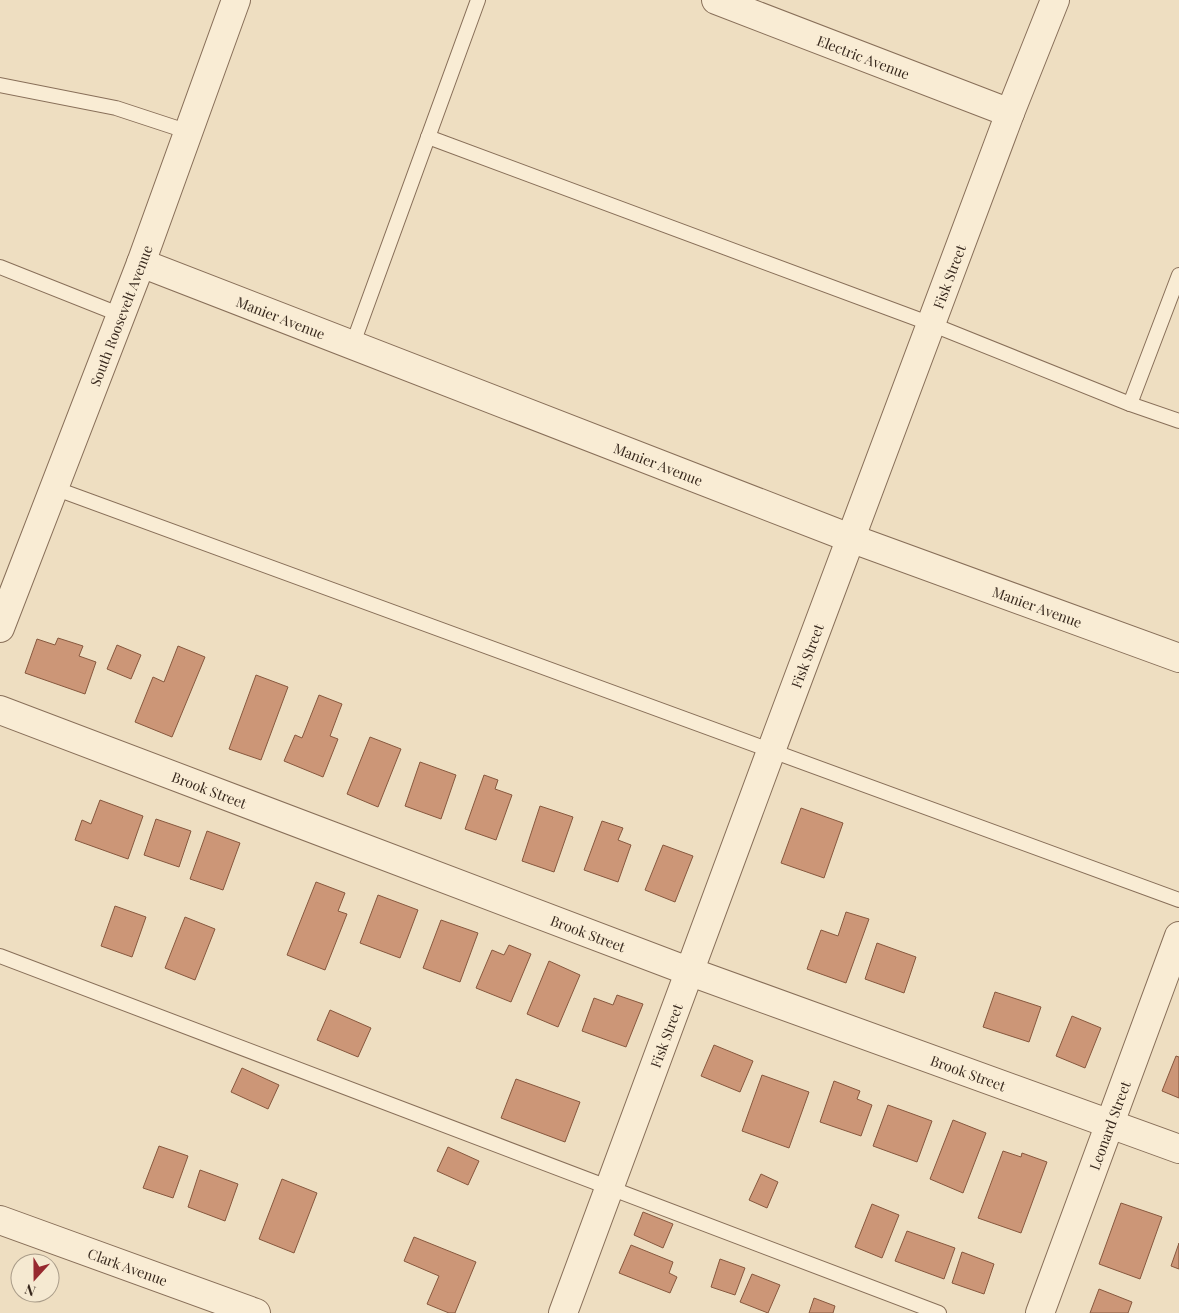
<svg xmlns="http://www.w3.org/2000/svg" width="1179" height="1313" font-family="'Playfair Display',serif">
<style>
.building{fill:#cc9677;stroke:#87583e}
.lines{fill:none;stroke-linecap:round;stroke-linejoin:round}
.service-casing{stroke:#886f59;stroke-width:16}
.minor-casing{stroke:#886f59;stroke-width:30}
.tertiary-casing{stroke:#886f59;stroke-width:30}
.service{stroke:#f9ecd4;stroke-width:14}
.minor{stroke:#f9ecd4;stroke-width:28}
.tertiary{stroke:#f9ecd4;stroke-width:28}
.labels{text-anchor:middle;dominant-baseline:central;stroke-width:4;stroke-linejoin:round;paint-order:stroke}
.street-label{font-size:14px;fill:#37281d;stroke:#f5e9d1}
</style>
<rect width="100%" height="100%" fill="#eedec1"/>
<!-- building -->
<g class="building">
<polygon points="58,638 83,646 79,656 96,662 85,694 25,673 37,639 55,645"/>
<polygon points="117,645 141,655 131,679 107,669"/>
<polygon points="178,646 205,657 172,737 135,722 153,677 164,682"/>
<polygon points="256,675 288,687 261,760 229,749"/>
<polygon points="319,695 342,704 330,736 338,739 323,777 284,761 295,735 302,738"/>
<polygon points="370,737 401,749 378,807 347,794"/>
<polygon points="420,762 456,775 441,819 405,806"/>
<polygon points="484,775 498,780 495,789 512,795 496,840 465,829"/>
<polygon points="100,800 143,816 128,859 75,840 82,820 91,824"/>
<polygon points="540,806 573,817 554,872 522,861"/>
<polygon points="801,808 843,823 824,878 781,863"/>
<polygon points="156,819 191,831 179,867 144,855"/>
<polygon points="602,821 623,828 618,840 631,845 618,882 584,870"/>
<polygon points="207,831 240,843 223,890 190,879"/>
<polygon points="663,845 693,856 675,902 645,890"/>
<polygon points="316,882 345,893 338,911 347,914 325,970 287,955"/>
<polygon points="378,895 418,910 400,958 360,943"/>
<polygon points="115,906 146,917 132,957 101,946"/>
<polygon points="846,912 869,919 846,983 807,969 821,930 838,936"/>
<polygon points="185,917 215,929 195,980 165,968"/>
<polygon points="441,920 478,933 460,982 423,968"/>
<polygon points="877,943 916,957 904,993 865,979"/>
<polygon points="509,945 531,954 511,1002 476,988 492,950 504,955"/>
<polygon points="549,961 580,975 558,1027 527,1014"/>
<polygon points="995,992 1041,1007 1029,1042 983,1027"/>
<polygon points="617,995 643,1004 626,1047 582,1031 594,998 613,1005"/>
<polygon points="330,1010 371,1028 358,1057 317,1040"/>
<polygon points="1072,1016 1101,1028 1085,1068 1056,1056"/>
<polygon points="714,1045 753,1061 740,1092 701,1076"/>
<polygon points="1176,1056 1179,1057 1179,1098 1162,1091"/>
<polygon points="242,1068 279,1085 268,1109 231,1092"/>
<polygon points="762,1075 809,1092 789,1148 742,1131"/>
<polygon points="516,1079 580,1102 565,1142 501,1118"/>
<polygon points="834,1081 860,1091 857,1099 872,1105 861,1136 820,1122"/>
<polygon points="888,1105 932,1121 917,1162 873,1146"/>
<polygon points="953,1120 986,1133 963,1193 930,1179"/>
<polygon points="159,1146 188,1156 173,1198 143,1188"/>
<polygon points="448,1147 479,1161 468,1185 437,1171"/>
<polygon points="1003,1151 1021,1157 1022,1153 1047,1162 1021,1233 978,1218"/>
<polygon points="200,1170 238,1184 225,1221 188,1207"/>
<polygon points="761,1174 778,1182 767,1208 749,1200"/>
<polygon points="282,1179 317,1193 294,1253 259,1239"/>
<polygon points="1121,1203 1162,1217 1140,1279 1099,1264"/>
<polygon points="872,1204 899,1215 882,1258 855,1247"/>
<polygon points="643,1212 673,1224 663,1248 634,1235"/>
<polygon points="907,1231 955,1248 944,1279 895,1261"/>
<polygon points="414,1237 476,1262 455,1313 449,1313 427,1304 439,1276 404,1261"/>
<polygon points="1179,1243 1179,1269 1171,1266"/>
<polygon points="631,1245 673,1262 669,1273 677,1277 670,1293 619,1273"/>
<polygon points="962,1252 994,1264 984,1294 952,1283"/>
<polygon points="720,1259 745,1268 735,1295 711,1287"/>
<polygon points="752,1274 780,1285 768,1313 740,1302"/>
<polygon points="1099,1289 1132,1302 1128,1313 1090,1313"/>
<polygon points="814,1298 835,1306 833,1313 809,1313"/>
</g>
<g class="lines">
<defs>
<g id="service">
<polyline points="0,85 116,108 189,132"/>
<polyline points="428,137 931,324 1130,404 1179,421"/>
<polyline points="0,267 121,315"/>
<polyline points="352,346 478,0"/>
<polyline points="1130,404 1179,275"/>
<polyline points="54,488 1179,900"/>
<polyline points="0,956 939,1313"/>
</g>
<g id="minor">
<path id="s1" d="M716 0 1010 113"/>
<path id="s2" d="M141 263 850 538 1179 658"/>
<path id="s3" d="M0 710 688 971 1179 1149"/>
<path id="s4" d="M563 1313 771 751 1010 113 1055 0"/>
<path id="s5" d="M1040 1313 1179 936"/>
</g>
<g id="tertiary">
<path id="s6" d="M0 628 141 263 236 0"/>
<path id="s7" d="M0 1220 256 1313"/>
</g>
</defs>
<!-- service casing -->
<use href="#service" class="service-casing"/>
<!-- minor casing -->
<use href="#minor" class="minor-casing"/>
<!-- tertiary casing -->
<use href="#tertiary" class="tertiary-casing"/>
<!-- service -->
<use href="#service" class="service"/>
<!-- minor -->
<use href="#minor" class="minor"/>
<!-- tertiary -->
<use href="#tertiary" class="tertiary"/>
</g>
<g class="labels">
<!-- street labels -->
<g class="street-label">
<text stroke="none"><textPath href="#s1" startOffset="158">Electric Avenue</textPath></text>
<text stroke="none"><textPath href="#s4" startOffset="1106">Fisk Street</textPath></text>
<text stroke="none"><textPath href="#s6" startOffset="335">South Roosevelt Avenue</textPath></text>
<text stroke="none"><textPath href="#s2" startOffset="150">Manier Avenue</textPath></text>
<text stroke="none"><textPath href="#s2" startOffset="555">Manier Avenue</textPath></text>
<text stroke="none"><textPath href="#s2" startOffset="960">Manier Avenue</textPath></text>
<text stroke="none"><textPath href="#s4" startOffset="701">Fisk Street</textPath></text>
<text stroke="none"><textPath href="#s3" startOffset="224">Brook Street</textPath></text>
<text stroke="none"><textPath href="#s3" startOffset="629">Brook Street</textPath></text>
<text stroke="none"><textPath href="#s4" startOffset="296">Fisk Street</textPath></text>
<text stroke="none"><textPath href="#s3" startOffset="1034">Brook Street</textPath></text>
<text stroke="none"><textPath href="#s5" startOffset="200">Leonard Street</textPath></text>
<text stroke="none"><textPath href="#s7" startOffset="136">Clark Avenue</textPath></text>
</g>
</g>
<!-- north arrow -->
<g transform="translate(35 1278) rotate(201)"><circle r="24" fill="#f5e9d1" stroke="#a99c89"/>
<path d="M0-4L9 19L0 12L-9 19Z" fill="#97292f"/>
<text y="-8" font-size="14" font-weight="bold" text-anchor="middle" fill="#37281d">N</text>
</g>
</svg>
